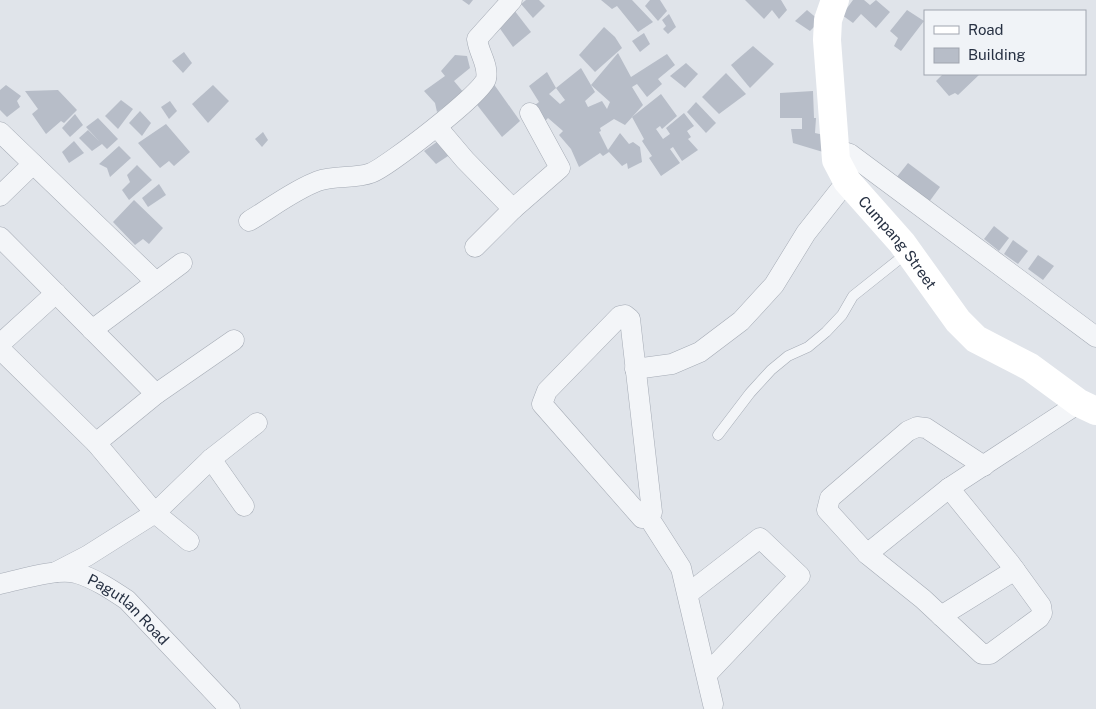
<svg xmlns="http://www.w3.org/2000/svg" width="1096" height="709" font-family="'Public Sans',sans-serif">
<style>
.building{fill:#b7bdc8}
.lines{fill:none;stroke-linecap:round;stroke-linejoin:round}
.lane-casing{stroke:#a5abb5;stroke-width:11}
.street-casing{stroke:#a5abb5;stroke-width:21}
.lane{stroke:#f3f5f8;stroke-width:10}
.street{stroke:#f3f5f8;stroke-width:20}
.secondary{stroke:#fff;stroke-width:28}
.labels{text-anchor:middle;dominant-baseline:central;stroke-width:5;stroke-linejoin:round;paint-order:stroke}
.street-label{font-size:15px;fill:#273143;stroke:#f0f3f7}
</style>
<rect width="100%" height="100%" fill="#e0e4ea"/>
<!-- building -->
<g class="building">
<polygon points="462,0 473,0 469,5"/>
<polygon points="526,0 539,0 545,6 533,18 521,4"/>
<polygon points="601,0 632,0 653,22 638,32 617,6 612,9"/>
<polygon points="650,0 660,0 667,11 658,21 645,6"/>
<polygon points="745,0 781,0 787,10 779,19 772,10 764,19"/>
<polygon points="853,0 864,0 870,5 876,0 890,12 876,28 861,14 853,23 842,15"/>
<polygon points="514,10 531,32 513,47 496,23"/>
<polygon points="807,10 820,21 810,31 795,21"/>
<polygon points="907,10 924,21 901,51 894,46 898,38 890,31"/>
<polygon points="669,14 676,27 668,34 663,29 666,26 662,20"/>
<polygon points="604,27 615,37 622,48 595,72 579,55"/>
<polygon points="644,33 650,44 640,52 632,41"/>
<polygon points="753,46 774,64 750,88 731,65"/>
<polygon points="184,52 192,63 183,73 172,61"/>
<polygon points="618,53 631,77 667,54 675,65 658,79 662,84 647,97 637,84 632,87 643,105 625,125 614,119 600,128 601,131 599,132 608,150 620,133 629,144 633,142 640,147 642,162 628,169 627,163 622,166 609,152 603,156 600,153 579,167 571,149 559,135 563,131 548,118 541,125 527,111 539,102 529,86 547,72 556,88 549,94 560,104 565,100 556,88 581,68 595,92 585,101 588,107 602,101 607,109 610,102 591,85"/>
<polygon points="455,55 467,56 470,68 454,81 464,93 437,112 435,103 424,91 445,76 441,71"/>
<polygon points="686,63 698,74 685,88 670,76"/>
<polygon points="726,73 746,94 719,114 702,97"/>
<polygon points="943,74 980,74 958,95 955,93 949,96 936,81"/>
<polygon points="493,83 520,121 502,137 474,101"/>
<polygon points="6,85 21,96 17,101 20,107 7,117 0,110 0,90"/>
<polygon points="213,85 229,101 208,123 192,104"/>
<polygon points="58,90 77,110 64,123 61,121 46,134 32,114 38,109 25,91"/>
<polygon points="813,91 814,118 816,118 815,133 824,135 823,152 793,143 791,129 802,129 802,118 780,118 780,93"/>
<polygon points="661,94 677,116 662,129 660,126 656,129 663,139 670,134 666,128 684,113 694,126 687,131 691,137 688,139 698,150 682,161 673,147 670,149 680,163 661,176 649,158 652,156 642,141 644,139 632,117"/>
<polygon points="121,100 133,109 118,129 105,116"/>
<polygon points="170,101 177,111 169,119 161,107"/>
<polygon points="696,102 716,123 706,133 687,112"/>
<polygon points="140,111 151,123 142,136 129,123"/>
<polygon points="75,114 83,125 70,137 62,128"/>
<polygon points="98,118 118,139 107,149 102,144 92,151 79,138 88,130 99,141 86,127"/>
<polygon points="166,124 190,152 174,166 169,161 160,168 138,143"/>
<polygon points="263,132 268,140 262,147 255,139"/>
<polygon points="441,139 451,154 436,164 424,151"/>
<polygon points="74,141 84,153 69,163 62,152"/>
<polygon points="119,146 131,158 110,177 107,168 99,164"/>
<polygon points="908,163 940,187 929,202 896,178"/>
<polygon points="137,165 152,180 129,200 122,190 130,182 127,175"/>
<polygon points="159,184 166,195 148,207 142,198"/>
<polygon points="134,200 163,228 149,244 143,239 135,245 113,222"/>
<polygon points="994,226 1009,238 999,251 984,239"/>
<polygon points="1013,240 1028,251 1018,264 1004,254"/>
<polygon points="1038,255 1054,266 1043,280 1028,269"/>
</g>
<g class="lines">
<defs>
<polyline id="lane" points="718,435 750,393 771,370 788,356 808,347 826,332 842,315 853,296 907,253"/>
<g id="street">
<polyline points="437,127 465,160 513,209"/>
<polyline points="0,132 156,282"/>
<polyline points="835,149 850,154 1096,337"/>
<polyline points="0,196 33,164"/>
<path d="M249 221C271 208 294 190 318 181 335 175 355 179 371 173 387 167 483 93 486 79 489 65 479 54 477 39L512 0"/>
<polyline points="0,237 156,394"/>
<polyline points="475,247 513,209 560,168 530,113"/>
<polyline points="92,330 182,263"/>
<polyline points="0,344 56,293"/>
<polyline points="0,349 96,443 155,513 189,541"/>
<polyline points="635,369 672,364 700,352 741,321 774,285 806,233 847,181"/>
<polyline points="96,443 156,394 234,340"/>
<polyline points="211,459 244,506"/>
<polyline points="949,488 1009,562 1041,606 1042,613 1039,618 990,654 982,654 923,599 867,554 827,510 830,498 908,431 917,427 926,428 984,466"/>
<polyline points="649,518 652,512 630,319 625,315 620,316 547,391 542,404 642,518 649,518 681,568 713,704"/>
<polyline points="867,554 949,488 1079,403"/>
<polyline points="56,572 87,556 155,513 211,459 257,423"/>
<path id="s1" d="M0 584C20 580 56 568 76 573 94 578 112 590 127 600L230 709"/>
<polyline points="689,593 760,538 800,576 707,674"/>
<polyline points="941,616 1015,570"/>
</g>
</defs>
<!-- lane casing -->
<use href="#lane" class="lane-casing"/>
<!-- street casing -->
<use href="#street" class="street-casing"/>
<!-- lane -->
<use href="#lane" class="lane"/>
<!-- street -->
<use href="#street" class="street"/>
<!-- secondary -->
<path class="secondary" id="s2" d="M835 0 828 20 827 40 836 160 847 181 902 243 958 321 976 339 1030 367 1079 403 1096 411"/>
</g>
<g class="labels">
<!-- street labels -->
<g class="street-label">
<text stroke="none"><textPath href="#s2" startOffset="265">Cumpang Street</textPath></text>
<text stroke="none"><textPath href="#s1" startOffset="142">Pagutlan Road</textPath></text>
</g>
</g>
<!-- legend -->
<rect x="924" y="10" width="162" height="65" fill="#f0f3f7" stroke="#a0a5af"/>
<rect x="934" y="26" width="25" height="8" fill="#ffffff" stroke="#a0a5af"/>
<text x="968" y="35" font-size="15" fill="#273143">Road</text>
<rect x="934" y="48" width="25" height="15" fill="#b7bdc8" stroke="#a0a5af"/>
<text x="968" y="60" font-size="15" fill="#273143">Building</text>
</svg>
